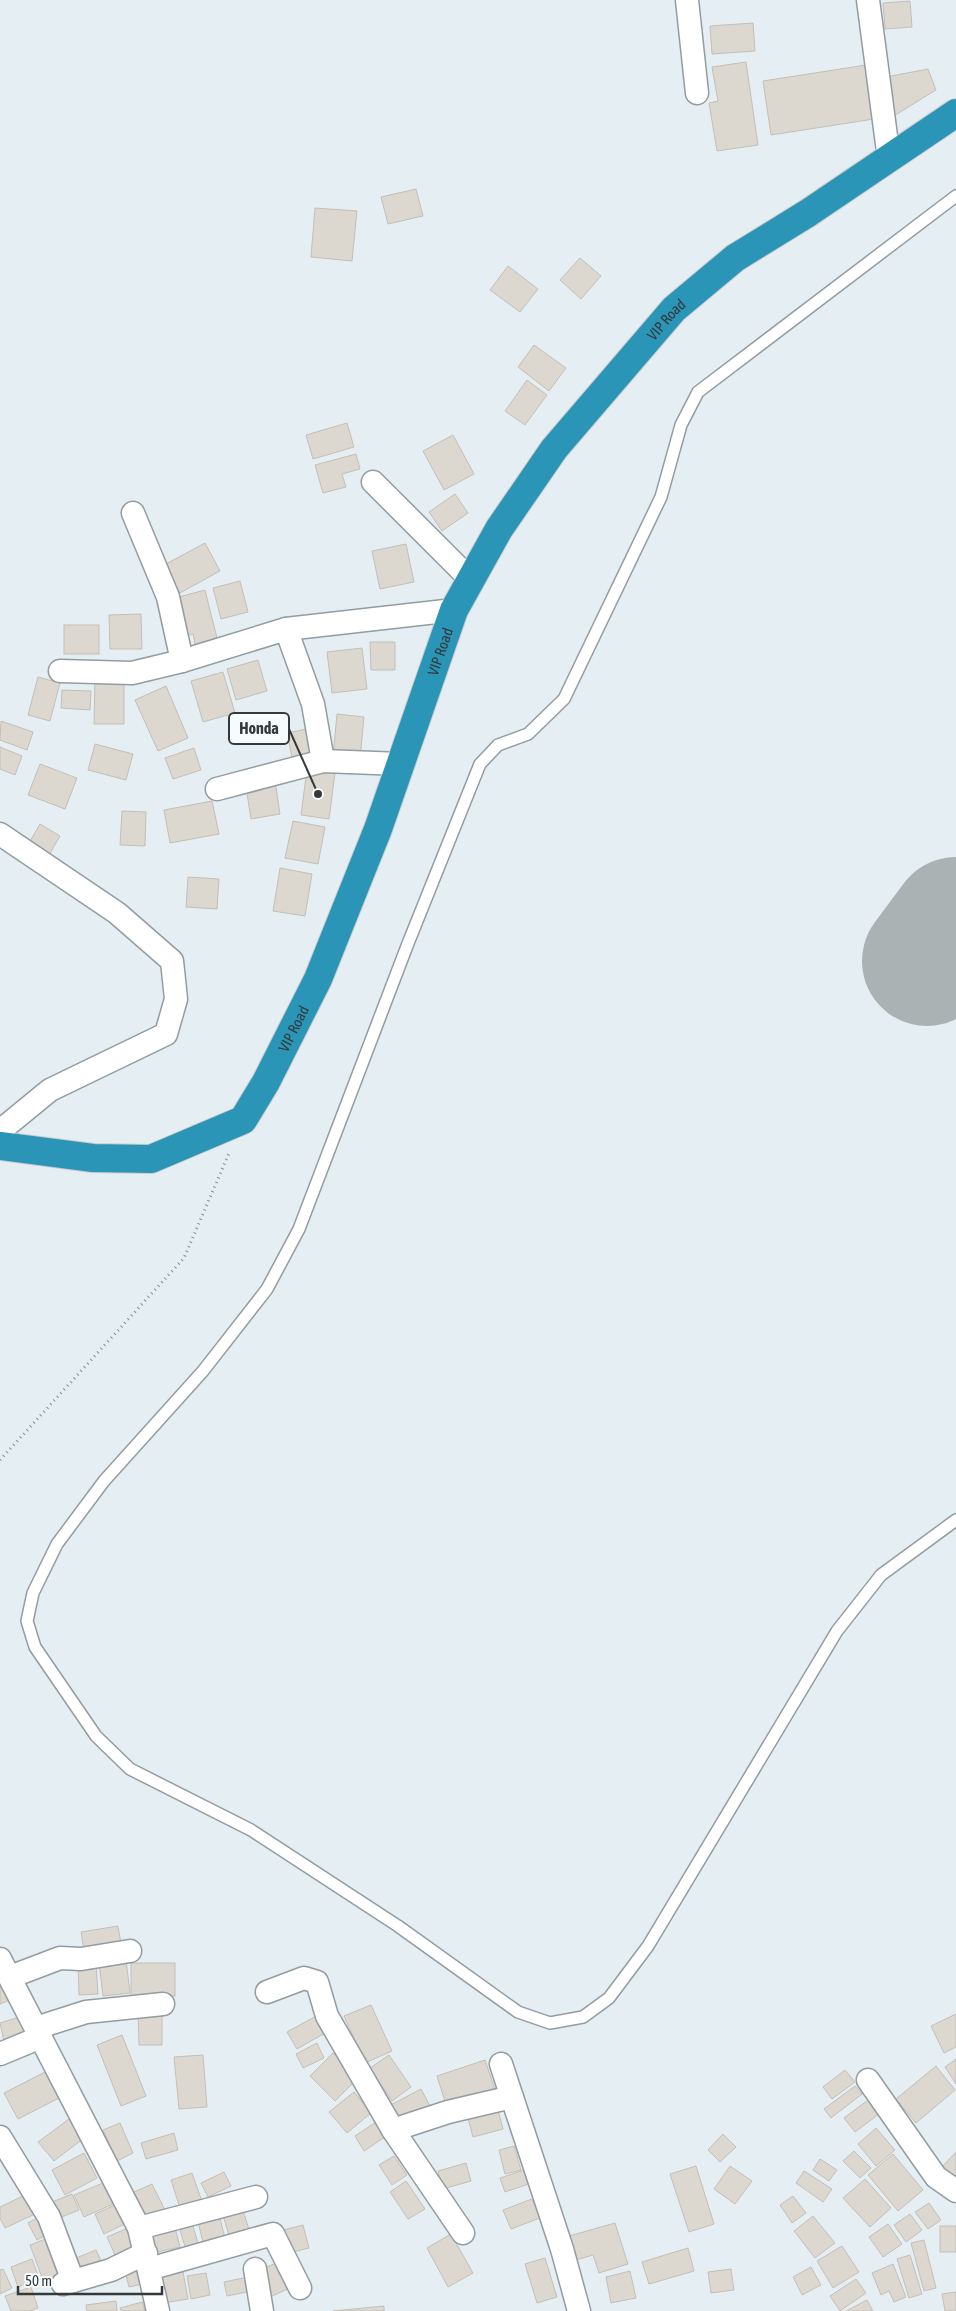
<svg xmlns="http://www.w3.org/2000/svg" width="956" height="2311" font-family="'Asap Condensed',sans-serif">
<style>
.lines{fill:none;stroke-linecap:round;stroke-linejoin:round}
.runway{stroke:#aab2b4;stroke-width:130}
.building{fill:#dcd8d0;stroke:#c3bfb7}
.lane-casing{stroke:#939ca0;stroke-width:14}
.street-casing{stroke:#939ca0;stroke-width:25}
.highway-casing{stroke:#cacccc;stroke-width:30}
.path{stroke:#868d8f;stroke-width:3;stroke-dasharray:1 4;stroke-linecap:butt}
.lane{stroke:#fff;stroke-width:11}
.street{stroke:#fff;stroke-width:22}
.highway{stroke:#2a95b7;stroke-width:28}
.labels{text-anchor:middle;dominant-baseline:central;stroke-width:5;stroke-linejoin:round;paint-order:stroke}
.street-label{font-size:15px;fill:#35393a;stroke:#f6fcfe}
.leader{fill:none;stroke:#35393a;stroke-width:2}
.callout-dot{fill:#35393a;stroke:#f6fcfe;stroke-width:2}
.callout{fill:#f6fcfe;stroke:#35393a;stroke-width:2}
.callout-label{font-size:16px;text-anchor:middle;font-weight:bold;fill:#35393a}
</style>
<rect width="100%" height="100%" fill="#e5eff3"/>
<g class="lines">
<!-- runway -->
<polyline class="runway" points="927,961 956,922"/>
</g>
<!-- building -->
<g class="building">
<polygon points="910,1 912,27 885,29 883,3"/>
<polygon points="753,23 755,51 712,54 710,26"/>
<polygon points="746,62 758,145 717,151 709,103 718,101 712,67"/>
<polygon points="866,65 874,119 771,135 763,81"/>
<polygon points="928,69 936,90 892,117 886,77"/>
<polygon points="416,189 423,216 388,224 381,197"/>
<polygon points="315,208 357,211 352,261 311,257"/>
<polygon points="580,258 601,276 581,299 560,280"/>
<polygon points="508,266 538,289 520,312 490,290"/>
<polygon points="534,345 566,368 549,391 518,367"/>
<polygon points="527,380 547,395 525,425 505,411"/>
<polygon points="347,423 354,447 313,459 306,435"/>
<polygon points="453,435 474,474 444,490 423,451"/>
<polygon points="356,454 360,469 342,474 346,487 323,493 315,465"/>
<polygon points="455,494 468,513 442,531 429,512"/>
<polygon points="205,543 220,571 180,593 164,565"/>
<polygon points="406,544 414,582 380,589 372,551"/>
<polygon points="240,581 248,612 221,619 213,588"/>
<polygon points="205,590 217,638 195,644 193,634 186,636 175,598"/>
<polygon points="141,614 142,649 110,649 109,615"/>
<rect x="64" y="625" width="35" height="29"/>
<polygon points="370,642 395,642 395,670 371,670"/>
<polygon points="362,648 367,689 332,693 327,652"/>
<polygon points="258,660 267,691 236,700 227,669"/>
<polygon points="223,672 235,713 203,722 191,681"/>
<polygon points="38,677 60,683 50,721 28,715"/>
<polygon points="95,678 124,679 124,724 94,724"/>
<polygon points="166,686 188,738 158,751 135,700"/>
<polygon points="62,690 91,691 90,710 61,708"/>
<polygon points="337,714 364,717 360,759 333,756"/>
<polygon points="1,721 33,732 27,750 0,740"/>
<polygon points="312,728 317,752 292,757 287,733"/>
<polygon points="95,744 133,754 126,780 88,770"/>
<polygon points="0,747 22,756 15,775 0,769"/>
<polygon points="194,748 201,770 173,779 165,758"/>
<polygon points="40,764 77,778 65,809 28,795"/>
<polygon points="307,769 335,773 329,819 301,815"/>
<polygon points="275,781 280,814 251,819 246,787"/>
<polygon points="212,801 219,834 170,843 164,810"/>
<polygon points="122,811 146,812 145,846 120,845"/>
<polygon points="293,821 325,827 318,864 285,858"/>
<polygon points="40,824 60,836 49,855 29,843"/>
<polygon points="280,868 312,874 305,916 273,911"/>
<polygon points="188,877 219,879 217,909 186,907"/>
<polygon points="118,1926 121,1944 84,1950 81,1932"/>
<polygon points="126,1960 130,1993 103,1996 99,1963"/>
<polygon points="96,1963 98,1994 79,1995 78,1964"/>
<rect x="131" y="1963" width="44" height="33"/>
<polygon points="0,1979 10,2000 0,2004"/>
<polygon points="371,2005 392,2051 365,2063 344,2016"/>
<polygon points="138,2012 162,2012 162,2045 139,2045"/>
<polygon points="956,2014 956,2047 944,2053 931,2026"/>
<polygon points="316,2016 325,2033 297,2049 287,2032"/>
<polygon points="19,2017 25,2034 4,2041 0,2023"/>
<polygon points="122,2035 146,2096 121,2106 97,2045"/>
<polygon points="317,2043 324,2058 303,2068 296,2054"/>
<polygon points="333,2053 358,2078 335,2101 310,2076"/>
<polygon points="203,2055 207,2107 179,2109 174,2057"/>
<polygon points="389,2055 411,2087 392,2101 370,2068"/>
<polygon points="956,2059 956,2084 945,2067"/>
<polygon points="485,2060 497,2095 448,2111 437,2076"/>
<polygon points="936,2066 955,2090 916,2123 896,2099"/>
<polygon points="845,2070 855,2082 832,2099 823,2087"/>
<polygon points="47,2071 61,2097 18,2119 4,2093"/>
<polygon points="855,2086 862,2094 831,2118 824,2109"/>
<polygon points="421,2089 431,2108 398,2126 387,2107"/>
<polygon points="354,2092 371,2113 347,2133 329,2112"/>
<polygon points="868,2100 879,2114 855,2132 844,2118"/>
<polygon points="496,2103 503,2129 473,2137 466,2111"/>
<polygon points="69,2119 84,2138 54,2161 38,2142"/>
<polygon points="379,2120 388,2135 364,2151 355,2136"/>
<polygon points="120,2123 133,2153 117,2161 103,2130"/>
<polygon points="876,2128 895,2150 876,2166 858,2144"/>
<polygon points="174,2133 178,2150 146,2159 141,2143"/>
<polygon points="723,2134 736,2147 720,2162 708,2150"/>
<polygon points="514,2146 521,2170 505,2174 499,2150"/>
<polygon points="854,2151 871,2168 860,2178 843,2161"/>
<polygon points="956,2152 956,2175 951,2179 941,2168"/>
<polygon points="84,2153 97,2178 65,2195 52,2170"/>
<polygon points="893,2154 923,2190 898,2211 868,2175"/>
<polygon points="394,2156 407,2175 392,2185 379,2165"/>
<polygon points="820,2159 837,2170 829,2181 813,2170"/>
<polygon points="466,2163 471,2181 443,2189 438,2171"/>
<polygon points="696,2166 714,2224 689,2232 670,2174"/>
<polygon points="730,2166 752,2181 735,2204 714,2189"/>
<polygon points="524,2170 529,2184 505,2192 500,2178"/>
<polygon points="804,2171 832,2189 823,2202 796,2183"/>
<polygon points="224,2172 231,2186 208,2197 201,2183"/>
<polygon points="192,2173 203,2204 181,2211 171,2180"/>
<polygon points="865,2179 891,2208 870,2227 843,2198"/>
<polygon points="406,2181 425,2209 408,2219 390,2192"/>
<polygon points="103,2183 113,2204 84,2217 74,2195"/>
<polygon points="152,2184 166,2212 147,2222 132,2193"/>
<polygon points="27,2194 37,2213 5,2228 0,2218 0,2207"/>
<polygon points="72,2194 79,2210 54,2220 47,2204"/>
<polygon points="793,2196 806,2213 792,2223 780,2205"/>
<polygon points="532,2199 540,2218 511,2229 503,2210"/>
<polygon points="929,2203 941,2220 928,2229 915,2212"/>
<polygon points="117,2204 127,2223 104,2234 95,2214"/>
<polygon points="241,2205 251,2235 231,2242 222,2212"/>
<polygon points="217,2207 226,2242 204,2247 196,2213"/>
<polygon points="910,2214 922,2230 906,2242 894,2225"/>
<polygon points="40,2216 49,2233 37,2240 28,2223"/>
<polygon points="813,2216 835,2243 815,2258 794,2231"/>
<polygon points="191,2219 199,2247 186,2250 178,2223"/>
<polygon points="615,2223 628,2264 599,2273 593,2255 576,2260 569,2236"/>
<polygon points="888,2224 902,2244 883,2257 869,2237"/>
<polygon points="303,2225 309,2248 285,2254 279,2231"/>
<rect x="940" y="2226" width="16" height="26"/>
<polygon points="128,2228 140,2255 119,2264 107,2237"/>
<polygon points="175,2228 180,2247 157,2252 152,2234"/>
<polygon points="451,2234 473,2273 448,2287 427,2248"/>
<polygon points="53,2236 67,2274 44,2283 30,2245"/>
<polygon points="924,2240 936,2288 924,2291 911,2243"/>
<polygon points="842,2246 859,2272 833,2288 817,2261"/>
<polygon points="688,2248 694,2271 649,2284 642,2262"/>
<polygon points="96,2250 103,2265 76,2275 71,2260"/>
<polygon points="910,2255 922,2294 909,2298 897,2259"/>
<polygon points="545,2258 557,2297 537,2303 525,2264"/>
<polygon points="32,2259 39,2278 18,2287 11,2267"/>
<polygon points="141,2260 147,2283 129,2287 123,2264"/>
<polygon points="279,2262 290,2288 270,2297 259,2270"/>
<polygon points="893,2264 906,2297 894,2302 889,2291 881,2295 872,2273"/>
<polygon points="811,2267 821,2285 802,2295 793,2277"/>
<polygon points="3,2269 12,2288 0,2294 0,2270"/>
<polygon points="731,2269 734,2290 711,2293 708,2272"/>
<polygon points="630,2271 636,2298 611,2303 606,2277"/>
<polygon points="183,2272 188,2299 163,2303 159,2276"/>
<polygon points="206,2273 210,2295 191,2299 187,2276"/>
<polygon points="253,2276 256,2290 227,2296 224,2282"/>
<polygon points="856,2279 866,2293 840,2311 830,2296"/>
<polygon points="31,2287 38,2308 30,2311 11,2311 5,2296"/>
<polygon points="956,2292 956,2311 945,2311 942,2294"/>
<polygon points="867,2300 873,2311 846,2311"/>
<polygon points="116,2301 117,2311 87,2311 86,2305"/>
<polygon points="142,2302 145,2311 121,2311 120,2308"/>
<polygon points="384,2306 384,2311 333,2311"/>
</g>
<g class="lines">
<defs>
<polyline id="lane" points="956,196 698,392 681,425 661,497 564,699 528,734 498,745 480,764 407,946 299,1229 267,1289 203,1371 104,1481 57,1544 33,1593 27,1621 35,1647 96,1736 130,1769 251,1830 398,1926 518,2012 550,2023 583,2017 609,1998 648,1946 837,1631 881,1575 956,1520"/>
<g id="street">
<polyline points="687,0 697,93"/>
<polyline points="868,0 889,159"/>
<polyline points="373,482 471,580"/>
<polyline points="133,513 168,597 182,661"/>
<polyline points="286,629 313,704 323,761"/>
<polyline points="60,671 132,673 182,661 286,629 454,610"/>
<polyline points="217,789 323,761 401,764"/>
<polyline points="0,834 117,913 172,961 176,999 166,1034 50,1090 0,1131"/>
<polyline points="0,1959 139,2228 158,2311"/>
<polyline points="10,1977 60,1958 81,1959 130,1951"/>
<polyline points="267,1992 304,1978 317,1982 327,2016 393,2130 463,2233"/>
<polyline points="36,2028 86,2012 163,2004"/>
<polyline points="0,2054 41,2037"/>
<polyline points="501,2064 562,2249 579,2311"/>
<polyline points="868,2080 936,2177 956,2191"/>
<polyline points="393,2130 448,2112 512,2097"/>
<polyline points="0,2137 49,2217 73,2281"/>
<polyline points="139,2228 256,2197"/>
<polyline points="149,2269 273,2234 300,2288"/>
<polyline points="255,2269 262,2311"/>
<polyline points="63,2284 111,2270 146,2253"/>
</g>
<g id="highway">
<path id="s1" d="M0 1146 93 1158 151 1159 243 1120 266 1082 318 979 378 829 454 610 499 529 554 449 674 309 735 258 808 213 956 113"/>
</g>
</defs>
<!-- lane casing -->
<use href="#lane" class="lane-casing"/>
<!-- street casing -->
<use href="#street" class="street-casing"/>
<!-- highway casing -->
<use href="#highway" class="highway-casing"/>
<!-- path -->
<polyline class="path" points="0,1460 184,1258 230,1151"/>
<!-- lane -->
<use href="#lane" class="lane"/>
<!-- street -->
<use href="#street" class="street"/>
<!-- highway -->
<use href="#highway" class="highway"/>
</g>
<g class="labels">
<!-- street labels -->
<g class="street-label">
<text stroke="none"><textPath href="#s1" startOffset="1166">VIP Road</textPath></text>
<text stroke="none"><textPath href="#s1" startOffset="761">VIP Road</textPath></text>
<text stroke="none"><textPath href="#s1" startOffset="356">VIP Road</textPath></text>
</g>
</g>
<!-- callouts -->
<path class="leader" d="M318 794L289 729"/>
<circle class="callout-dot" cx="318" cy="794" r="5"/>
<rect class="callout" x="229" y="713" width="60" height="31" rx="5"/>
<g class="callout-label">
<text x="259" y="734">Honda</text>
</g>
<!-- scale -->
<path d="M18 2286v8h144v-8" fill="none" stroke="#35393a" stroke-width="2.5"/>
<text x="25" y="2286" font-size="15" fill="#35393a" stroke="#f6fcfe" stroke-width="4" paint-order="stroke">50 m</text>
</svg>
